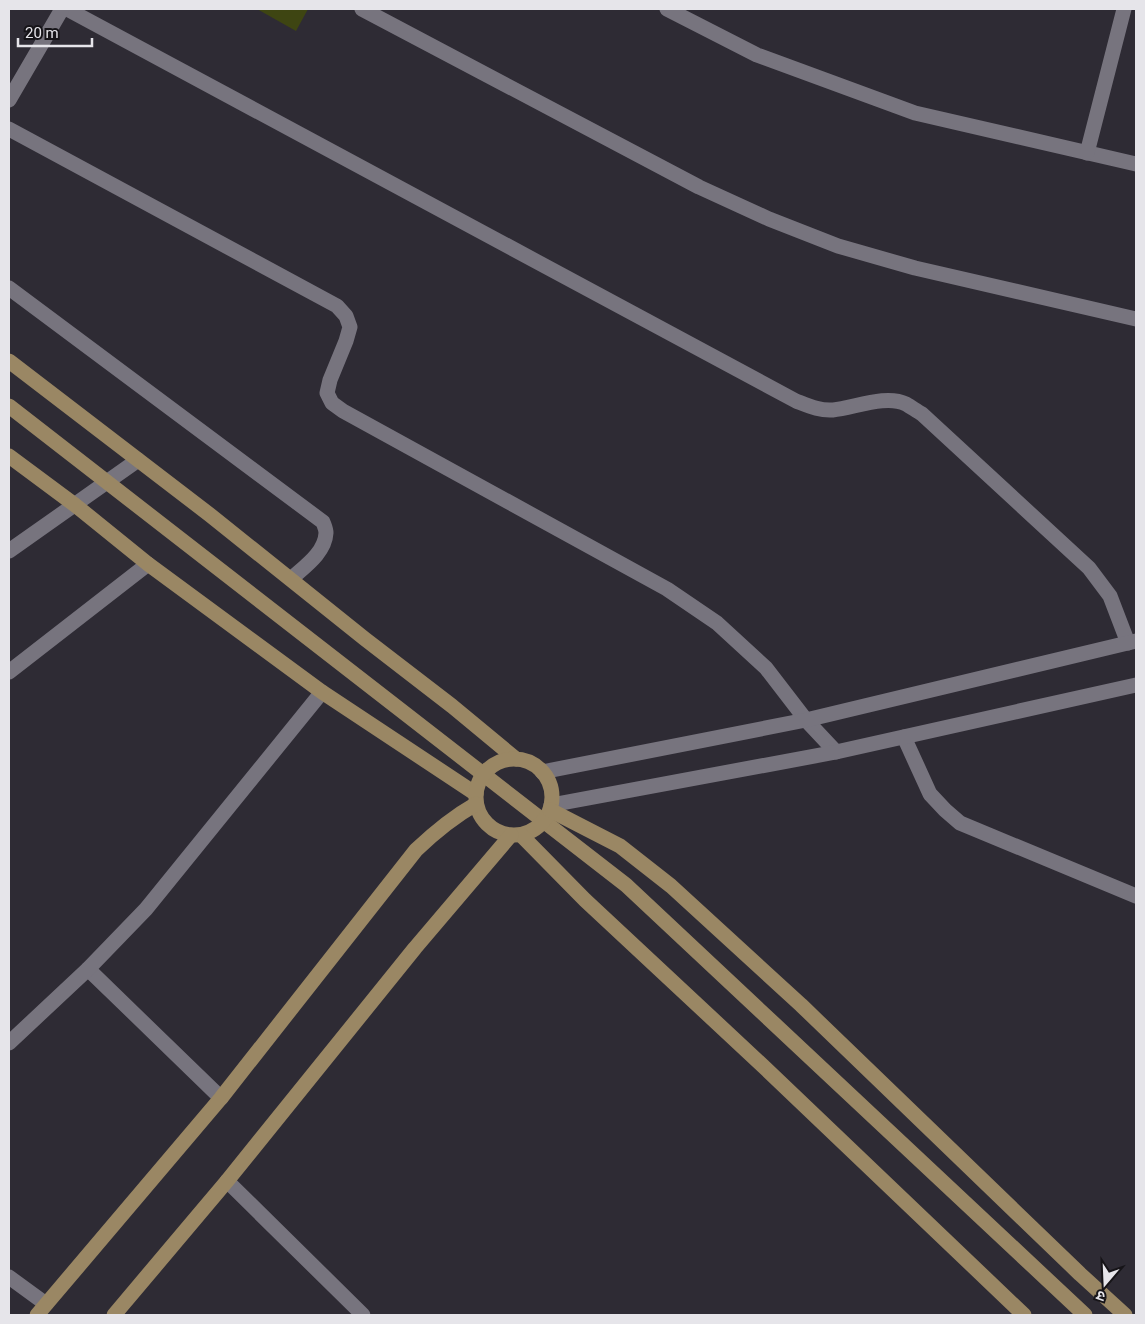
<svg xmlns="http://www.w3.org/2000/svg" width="1145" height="1324" font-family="Roboto,'Noto Sans Devanagari',sans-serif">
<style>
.garden{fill:#3e4512}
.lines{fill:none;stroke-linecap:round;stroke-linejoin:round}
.minor{stroke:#77747e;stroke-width:15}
.secondary{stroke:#77747e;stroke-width:15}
.primary{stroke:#9a8764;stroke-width:15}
</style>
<rect width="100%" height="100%" fill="#2e2b34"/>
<!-- garden -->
<polygon class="garden" points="257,9 308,9 296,31"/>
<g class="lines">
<!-- minor -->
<g class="minor">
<path d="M67 9 796 401C809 406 820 411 833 410 854 408 886 394 906 404 911 407 917 411 922 414L1089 568 1110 596 1128 643"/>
<polyline points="362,9 699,187 769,219 838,246 915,268 1136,319"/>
<polyline points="667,9 757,55 915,113 1136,164"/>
<polyline points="9,100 62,9"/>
<polyline points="9,129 337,306 346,316 350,327 346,341 330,380 327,393 332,403 343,411 667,589 717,623 766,668 806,720 836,752"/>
<polyline points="1087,153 1124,9"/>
<path d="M9 288 323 522C324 525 326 529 326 533 325 553 304 567 291 579"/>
<polyline points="9,551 138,460"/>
<polyline points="9,672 148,564"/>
<polyline points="904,737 930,794 945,810 960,823 1136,896"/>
<polyline points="88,969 221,1098"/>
<polyline points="9,1043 88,969 146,909 322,692"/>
<polyline points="227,1181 363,1315"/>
<polyline points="9,1277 46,1304"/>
</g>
<!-- secondary -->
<g class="secondary">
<polyline points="542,772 806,720 1136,641"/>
<polyline points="551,805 836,752 1136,685"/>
</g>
<!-- primary -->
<g class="primary">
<polyline points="9,361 210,515 365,639 452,706 516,759"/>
<polyline points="9,406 626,885 1085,1315"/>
<polyline points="9,456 75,505 148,564 322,692 476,794"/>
<circle cx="514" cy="797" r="38"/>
<polyline points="550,810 620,846 671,886 801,1005 1080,1274 1125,1315"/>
<polyline points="521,835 585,900 763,1066 1024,1315"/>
<path d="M37 1315 221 1098 416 850C435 832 453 817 476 804"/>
<polyline points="114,1315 227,1181 415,948 511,835"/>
</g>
</g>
<!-- border -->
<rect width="1145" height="1324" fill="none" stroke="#e6e5ea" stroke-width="20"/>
<!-- north arrow -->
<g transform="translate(1105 1284) rotate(199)" stroke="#161418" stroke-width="4" paint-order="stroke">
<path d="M0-4L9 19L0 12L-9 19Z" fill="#e6e5ea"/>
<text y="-8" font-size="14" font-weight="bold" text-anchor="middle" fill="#e6e5ea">उ</text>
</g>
<!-- scale -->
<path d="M18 38v8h74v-8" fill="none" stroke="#e6e5ea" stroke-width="2.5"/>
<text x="25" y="38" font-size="15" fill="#e6e5ea" stroke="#161418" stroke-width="4" paint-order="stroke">20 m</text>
</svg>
